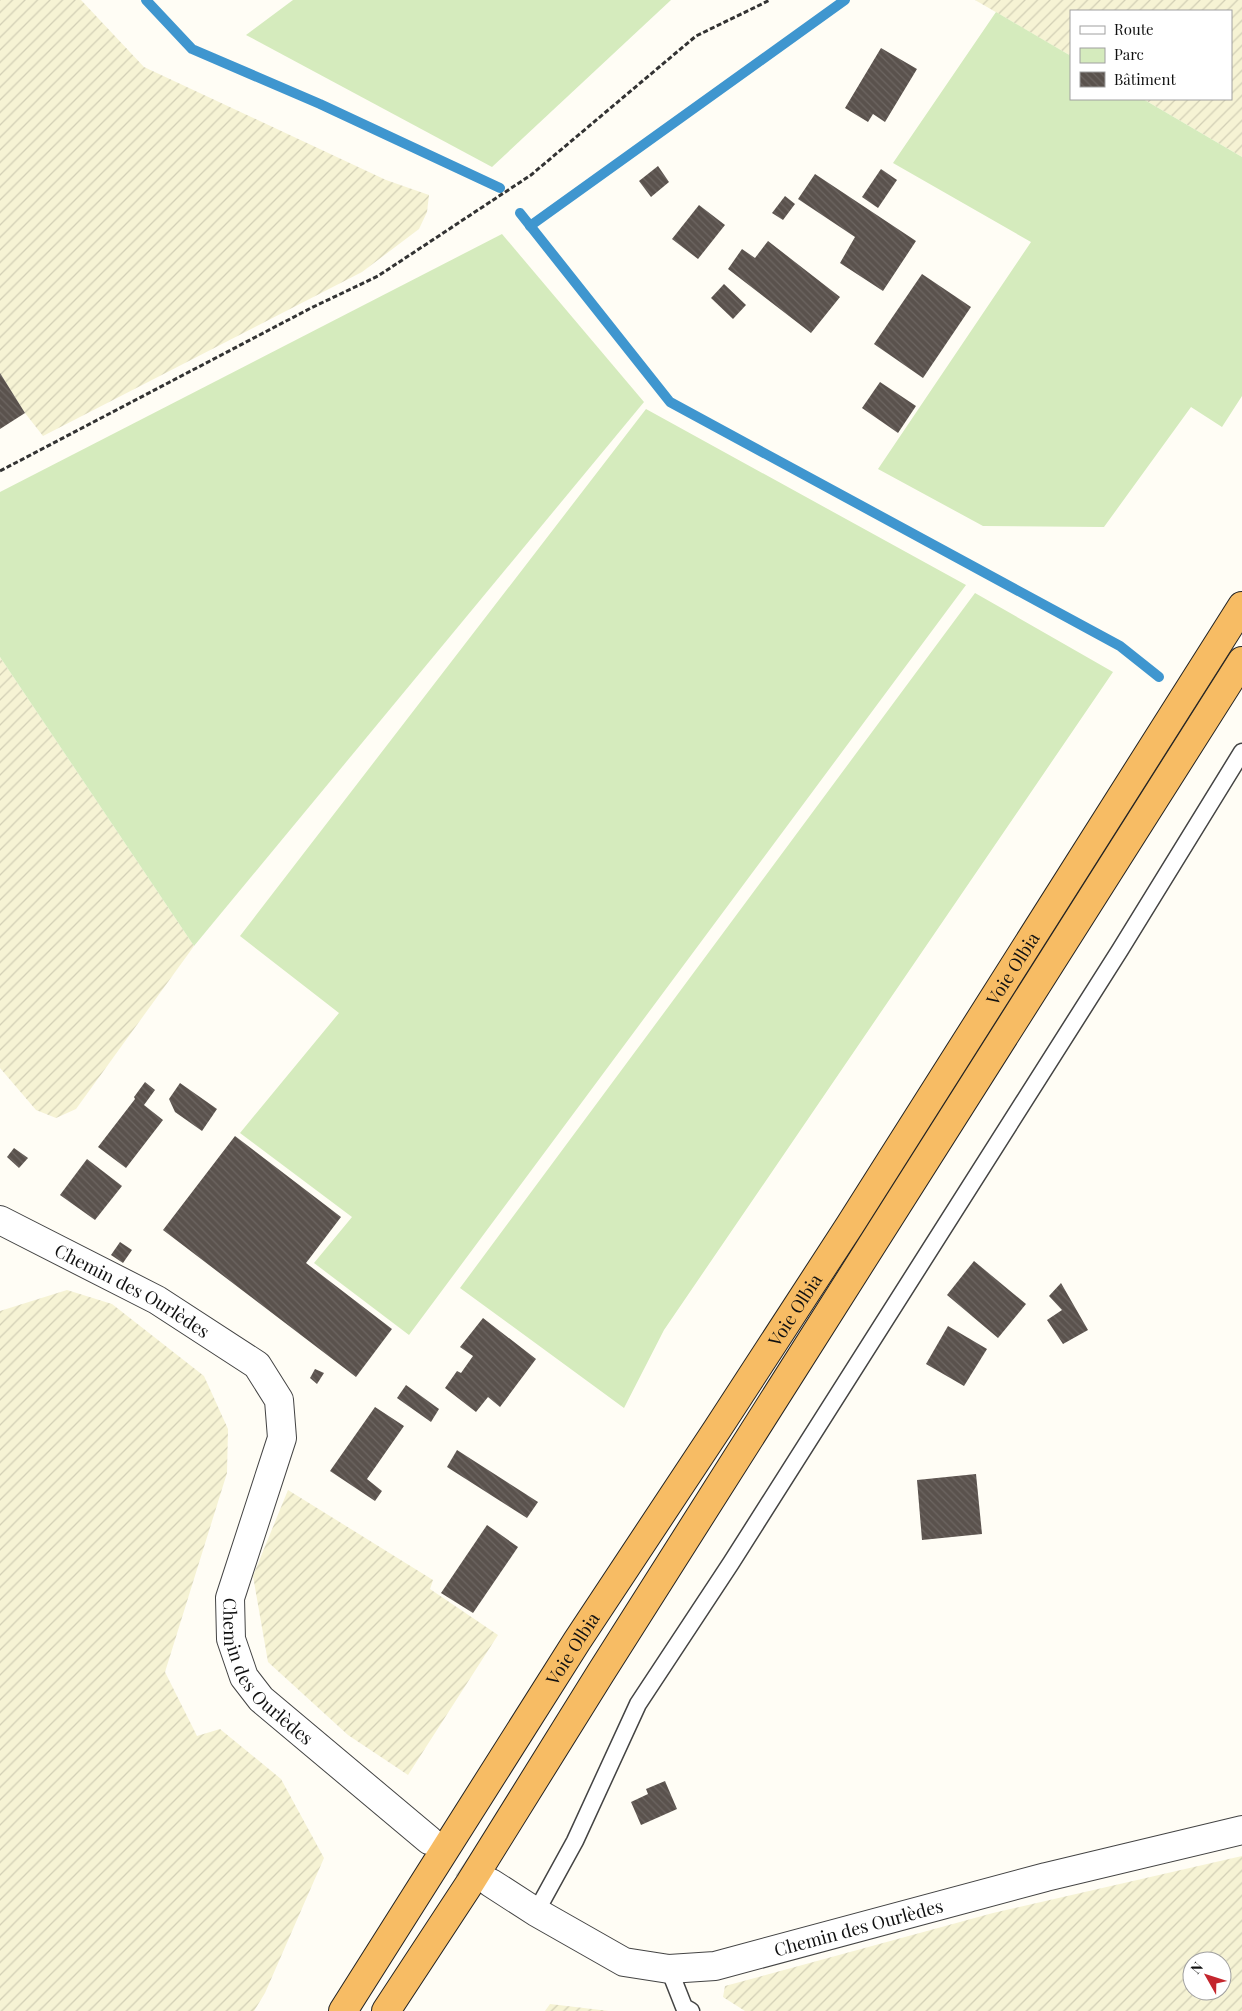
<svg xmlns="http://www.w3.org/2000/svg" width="1242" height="2011" font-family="'Playfair Display',serif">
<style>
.farmland{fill:url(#farmland-furrows);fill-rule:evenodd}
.green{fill:#d5ebbd}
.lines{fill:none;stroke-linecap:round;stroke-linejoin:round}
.stream{stroke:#3f96cf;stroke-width:10}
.building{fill:url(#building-back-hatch)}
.minor-tunnel{stroke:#dbdad3;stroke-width:28;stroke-dasharray:28 14;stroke-linecap:butt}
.service-casing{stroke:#444;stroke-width:19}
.minor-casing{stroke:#444;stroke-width:30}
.trunk-casing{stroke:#222;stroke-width:30}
.path{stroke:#333;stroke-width:3;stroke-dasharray:5 2.5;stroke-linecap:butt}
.service{stroke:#fff;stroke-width:16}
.minor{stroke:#fff;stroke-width:28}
.trunk{stroke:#f7bc64;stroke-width:28}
.labels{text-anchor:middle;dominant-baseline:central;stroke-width:5;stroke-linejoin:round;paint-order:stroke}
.street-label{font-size:18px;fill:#111;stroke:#fff}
</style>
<defs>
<pattern id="farmland-furrows" width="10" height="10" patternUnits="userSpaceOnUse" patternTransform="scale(1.25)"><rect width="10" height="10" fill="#f6f3d4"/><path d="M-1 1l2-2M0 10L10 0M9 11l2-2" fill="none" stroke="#d2cfb5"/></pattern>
<pattern id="building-back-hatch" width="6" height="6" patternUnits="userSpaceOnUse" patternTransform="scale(1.25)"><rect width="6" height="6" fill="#5a524d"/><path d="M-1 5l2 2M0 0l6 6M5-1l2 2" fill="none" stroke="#6d6662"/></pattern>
</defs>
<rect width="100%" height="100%" fill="#fffdf5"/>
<!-- farmland -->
<g class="farmland">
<polygon points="0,0 81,0 144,67 386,180 429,195 427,212 419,229 362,272 43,436 25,413 0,373"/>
<polygon points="975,0 1242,0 1242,157 1143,99 1231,99 1231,11 1071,11 1071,56"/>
<polygon points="0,657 194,946 76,1109 56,1118 36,1110 0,1068"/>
<polygon points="67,1290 112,1304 204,1376 228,1429 227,1473 165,1672 197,1736 220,1729 281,1779 324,1858 265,1993 254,2011 0,2011 0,1311"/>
<polygon points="288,1490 433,1580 430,1589 498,1635 408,1775 348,1735 268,1662 253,1576"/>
<path d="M1242 1856V2011H745L723 1997 725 1986 993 1913ZM1192 1961H1222V1991H1192Z"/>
<polygon points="550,2004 609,2011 545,2011"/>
</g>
<!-- green -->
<g class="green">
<polygon points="293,0 671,0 492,167 246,35"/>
<polygon points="996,12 1071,56 1071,99 1143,99 1242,157 1242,396 1222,427 1191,407 1104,527 983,526 878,469 1031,242 893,163"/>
<polygon points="502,234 644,402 194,946 0,657 0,492"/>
<polygon points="646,409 966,585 409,1335 314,1263 352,1217 240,1133 339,1013 240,936"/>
<polygon points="975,593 1113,672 664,1330 624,1408 460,1288"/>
</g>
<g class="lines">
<!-- stream -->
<g class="stream">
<polyline points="146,0 192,49 320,104 500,188"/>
<polyline points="520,213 670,402 1120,646 1159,677"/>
<polyline points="530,226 845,0"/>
</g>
</g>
<!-- building -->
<g class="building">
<polygon points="881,48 917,69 885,122 873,114 868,122 845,108"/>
<polygon points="658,166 669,182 651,197 639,181"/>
<polygon points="881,169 897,180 878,208 862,197"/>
<polygon points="815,174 916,241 883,291 840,263 855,237 798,199"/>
<polygon points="785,196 795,204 783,220 772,213"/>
<polygon points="699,205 725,225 698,259 672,239"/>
<polygon points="768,241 840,297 811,333 728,269 742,249 755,258"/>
<polygon points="922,274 971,307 923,378 874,344"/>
<polygon points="724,284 746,305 733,319 711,298"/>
<polygon points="0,373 25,413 0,429"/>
<polygon points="880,382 916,406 898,433 862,408"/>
<polygon points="145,1082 155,1090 144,1105 163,1120 126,1168 98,1147 135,1099 134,1097"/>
<polygon points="180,1083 217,1109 202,1131 175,1112 169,1099"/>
<polygon points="235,1136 341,1217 306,1263 392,1329 356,1377 163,1230"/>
<polygon points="14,1148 28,1158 19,1168 7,1157"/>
<polygon points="87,1159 122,1186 95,1220 60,1195"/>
<polygon points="120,1242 132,1250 123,1263 111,1255"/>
<polygon points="974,1261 1026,1304 998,1338 947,1295"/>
<polygon points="1061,1283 1088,1330 1063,1344 1047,1320 1062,1310 1049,1296"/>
<polygon points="483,1318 536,1359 500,1407 488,1397 476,1412 445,1388 457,1371 461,1373 473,1356 460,1347"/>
<polygon points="948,1326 987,1349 964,1386 926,1364"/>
<polygon points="315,1369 324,1373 317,1384 310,1378"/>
<polygon points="406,1385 439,1409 431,1422 397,1398"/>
<polygon points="375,1407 404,1426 367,1479 382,1491 375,1501 330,1471"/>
<polygon points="457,1450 538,1502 527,1518 447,1467"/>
<polygon points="976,1474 982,1534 922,1540 917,1480"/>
<polygon points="487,1525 518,1547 473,1613 441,1593"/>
<polygon points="665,1781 677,1809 641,1825 631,1802 648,1794 646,1789"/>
</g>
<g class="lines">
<!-- minor-tunnel -->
<polyline class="minor-tunnel" points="429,1840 491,1883"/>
<defs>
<g id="service">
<polyline points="536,1912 575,1841 638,1704 731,1563 1120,950 1242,752"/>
<polyline points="669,1969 684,2007 691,2011"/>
</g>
<g id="minor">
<path id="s1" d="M0 1220 157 1300 257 1365 279 1400 282 1438 230 1598 231 1639 244 1677 261 1699 429 1840"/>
<path id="s2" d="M491 1883 536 1912 624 1962 669 1969 715 1966 1046 1877 1242 1830"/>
</g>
<g id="trunk">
<path id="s3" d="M343 2011 577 1641 718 1428 850 1225 1242 606"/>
<polyline points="386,2011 470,1883 600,1674 1242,661"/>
</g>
</defs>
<!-- service casing -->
<use href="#service" class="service-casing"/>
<!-- minor casing -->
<use href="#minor" class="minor-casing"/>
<!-- trunk casing -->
<use href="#trunk" class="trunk-casing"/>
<!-- path -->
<polyline class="path" points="0,471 311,308 378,276 531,175 696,36 770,0"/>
<!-- service -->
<use href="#service" class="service"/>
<!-- minor -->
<use href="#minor" class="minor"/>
<!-- trunk -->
<use href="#trunk" class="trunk"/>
</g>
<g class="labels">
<!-- street labels -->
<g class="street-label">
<text stroke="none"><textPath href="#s3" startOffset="1239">Voie Olbia</textPath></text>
<text stroke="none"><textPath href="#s1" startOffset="150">Chemin des Ourlèdes</textPath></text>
<text stroke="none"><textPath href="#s3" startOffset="834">Voie Olbia</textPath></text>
<text stroke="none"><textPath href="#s3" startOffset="429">Voie Olbia</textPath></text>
<text stroke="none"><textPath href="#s1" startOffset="630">Chemin des Ourlèdes</textPath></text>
<text stroke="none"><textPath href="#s2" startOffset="395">Chemin des Ourlèdes</textPath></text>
</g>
</g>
<!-- legend -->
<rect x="1070" y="10" width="162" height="90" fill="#ffffff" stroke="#a0a0a0"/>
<rect x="1080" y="26" width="25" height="8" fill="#ffffff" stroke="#a0a0a0"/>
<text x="1114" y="35" font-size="15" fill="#111111">Route</text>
<rect x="1080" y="48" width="25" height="15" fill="#d5ebbd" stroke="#a0a0a0"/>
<text x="1114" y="60" font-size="15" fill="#111111">Parc</text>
<rect x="1080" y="72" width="25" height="15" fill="url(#building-back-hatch)" stroke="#a0a0a0"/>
<text x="1114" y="85" font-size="15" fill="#111111">Bâtiment</text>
<!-- north arrow -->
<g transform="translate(1207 1976) rotate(309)"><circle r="24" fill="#ffffff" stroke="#a0a0a0"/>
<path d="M0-4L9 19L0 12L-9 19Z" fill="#c4262e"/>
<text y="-8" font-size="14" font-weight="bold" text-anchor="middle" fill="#111111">N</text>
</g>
</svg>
